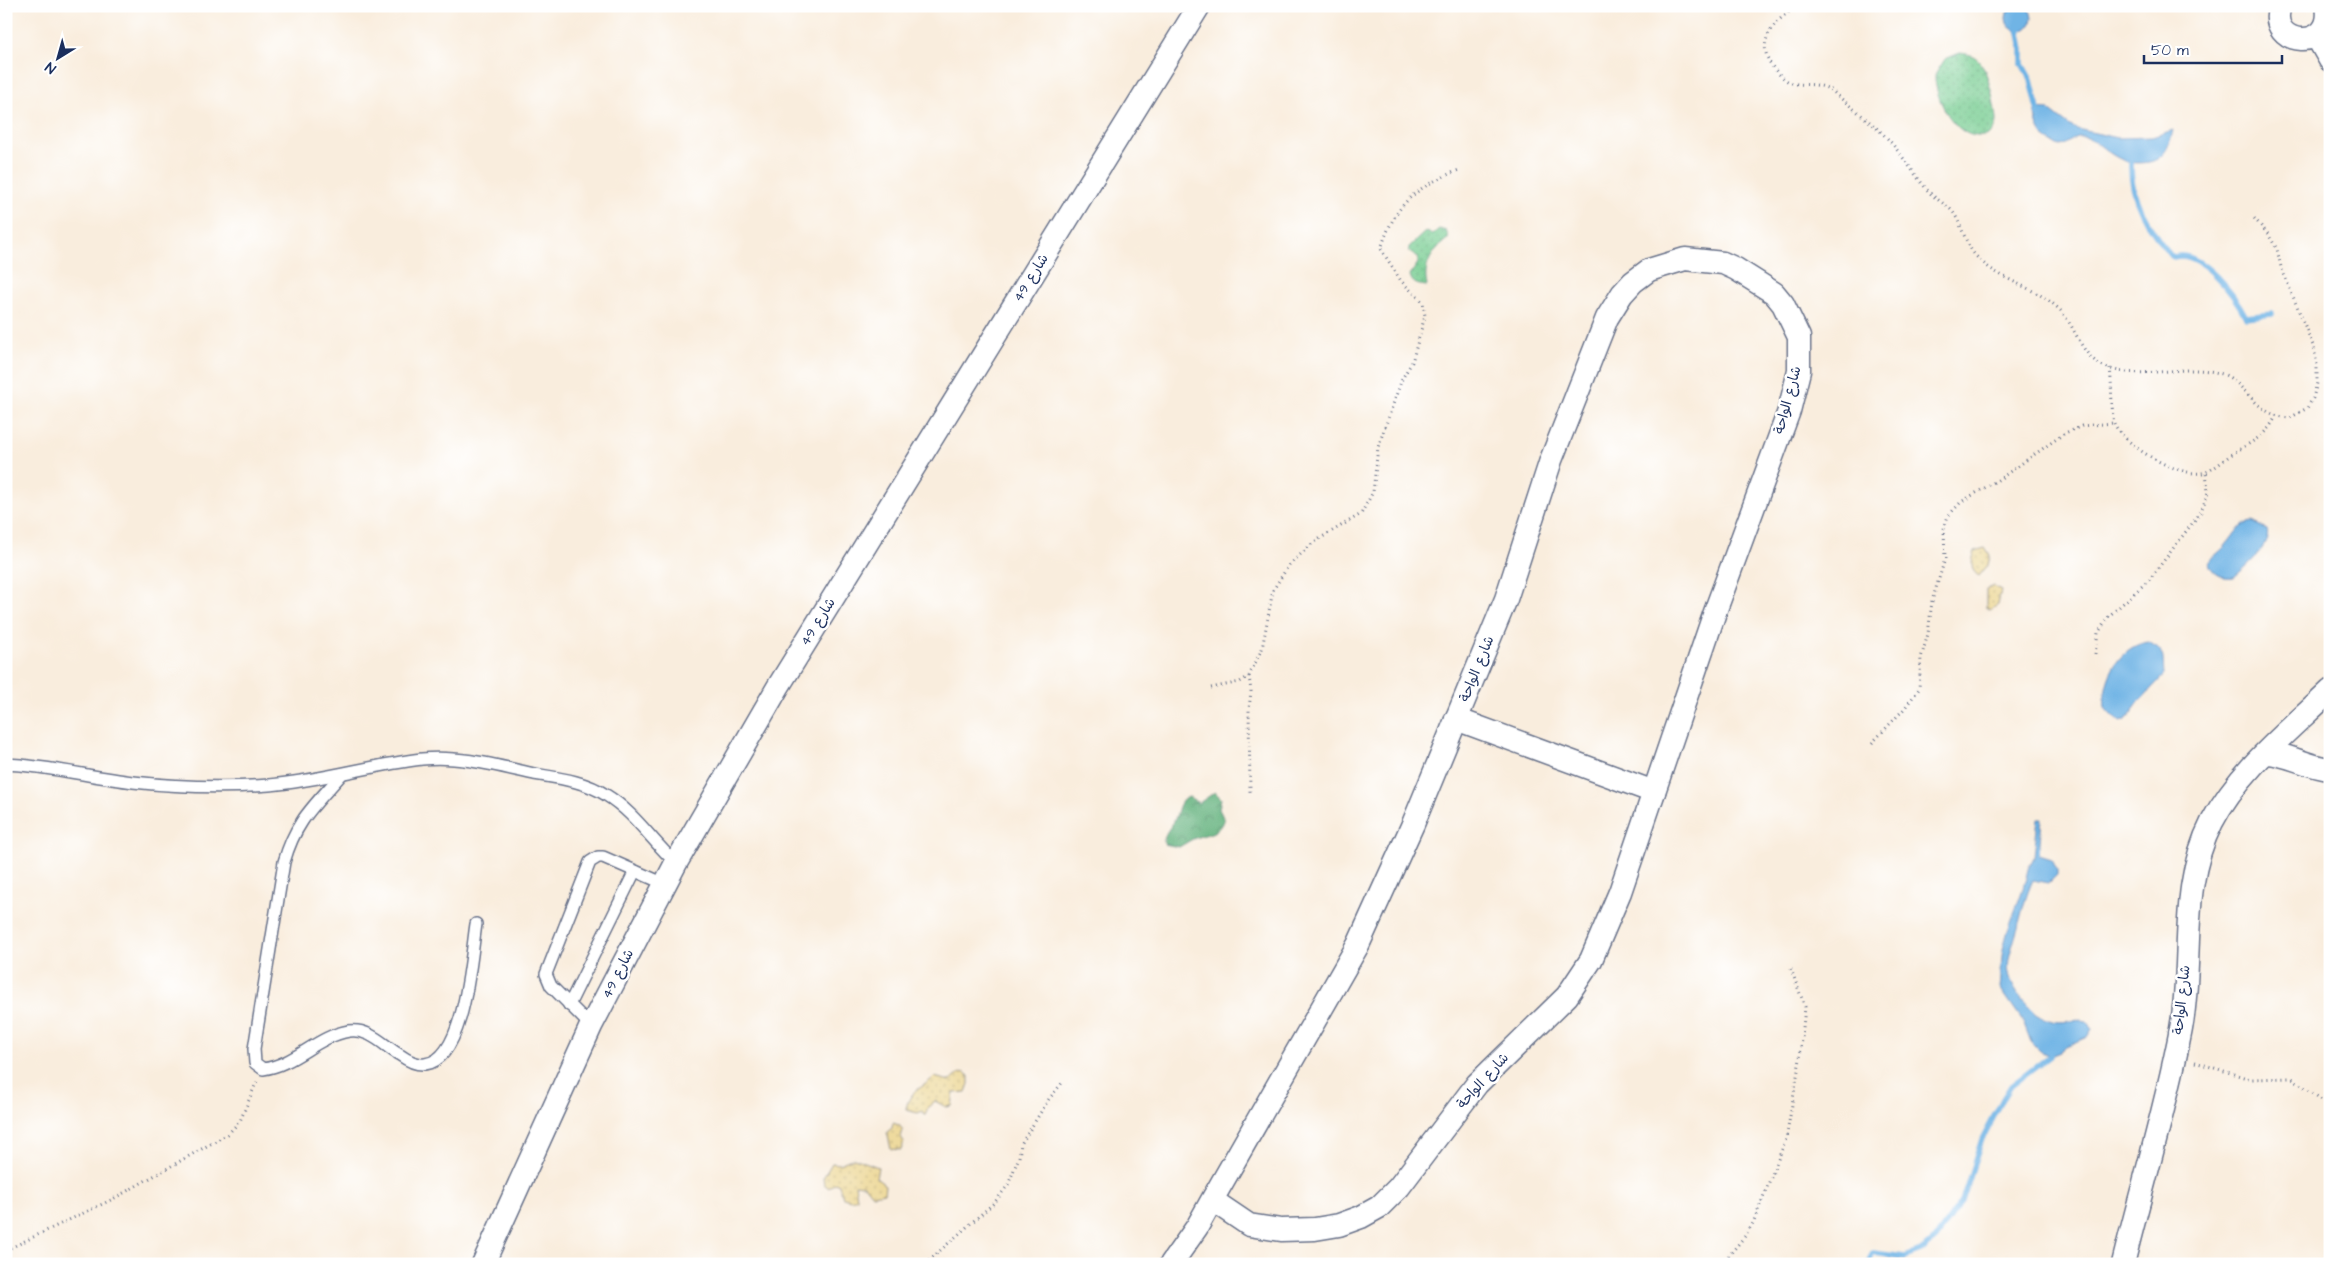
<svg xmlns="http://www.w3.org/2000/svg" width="2336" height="1270" font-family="'Architects Daughter','Playpen Sans Arabic',sans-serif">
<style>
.grass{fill:url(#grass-dots);stroke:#487e77}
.forest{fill:url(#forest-crowns);stroke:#3e706c}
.sand{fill:url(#sand-dots);stroke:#84847e}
.water{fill:#6fb4e5;stroke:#4572a2}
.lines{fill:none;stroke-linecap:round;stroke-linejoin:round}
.stream{stroke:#6fb4e5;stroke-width:5.5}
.service-casing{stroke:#69728a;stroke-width:14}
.minor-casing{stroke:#69728a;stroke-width:25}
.path{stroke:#69728a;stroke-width:3;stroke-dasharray:1 4;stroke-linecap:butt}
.service{stroke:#fff;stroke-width:11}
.minor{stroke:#fff;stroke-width:22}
.labels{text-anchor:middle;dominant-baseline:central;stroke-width:5;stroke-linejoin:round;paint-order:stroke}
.street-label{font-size:14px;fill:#1b2f5e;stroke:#fff}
</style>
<defs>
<pattern id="grass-dots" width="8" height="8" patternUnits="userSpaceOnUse" patternTransform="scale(1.25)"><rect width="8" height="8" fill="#76cc90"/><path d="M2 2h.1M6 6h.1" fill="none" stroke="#60a679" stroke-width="1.8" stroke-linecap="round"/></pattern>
<pattern id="forest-crowns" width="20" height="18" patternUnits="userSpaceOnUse" patternTransform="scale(1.25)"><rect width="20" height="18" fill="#60b07a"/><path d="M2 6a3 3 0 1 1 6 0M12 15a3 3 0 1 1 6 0" fill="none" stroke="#4e9067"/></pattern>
<pattern id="sand-dots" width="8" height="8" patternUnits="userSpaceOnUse" patternTransform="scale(1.25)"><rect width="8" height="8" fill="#eeda9e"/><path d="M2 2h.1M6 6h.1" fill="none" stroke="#ccbb8a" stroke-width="1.8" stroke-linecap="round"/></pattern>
</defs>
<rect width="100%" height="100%" fill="#fff"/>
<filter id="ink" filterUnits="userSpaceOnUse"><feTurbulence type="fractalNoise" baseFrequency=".02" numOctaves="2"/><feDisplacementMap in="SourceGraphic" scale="10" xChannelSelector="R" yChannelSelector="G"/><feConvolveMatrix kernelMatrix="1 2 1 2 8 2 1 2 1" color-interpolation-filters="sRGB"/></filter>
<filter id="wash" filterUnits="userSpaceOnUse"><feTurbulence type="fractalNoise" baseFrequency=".0096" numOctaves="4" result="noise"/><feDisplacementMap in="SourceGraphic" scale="20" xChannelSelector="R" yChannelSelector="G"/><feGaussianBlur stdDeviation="1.12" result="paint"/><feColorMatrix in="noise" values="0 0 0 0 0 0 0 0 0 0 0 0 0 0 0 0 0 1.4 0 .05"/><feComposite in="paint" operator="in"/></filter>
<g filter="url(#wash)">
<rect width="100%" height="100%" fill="#f9eddd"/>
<!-- grass -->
<g class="grass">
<path d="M1960 53C1968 54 1975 55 1980 62 1988 71 1996 109 1996 121 1996 126 1992 131 1989 134 1985 137 1982 136 1977 136 1953 135 1934 96 1935 75L1945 59Z"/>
<path d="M1439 229 1446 231 1449 238C1433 249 1422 266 1427 286 1419 285 1412 285 1410 275L1418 263V259L1409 251V247L1425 232 1433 234Z"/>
</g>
<!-- forest -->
<path class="forest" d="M1215 792 1221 798 1219 809 1224 819C1218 834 1210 833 1198 837 1191 839 1185 844 1179 847L1164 844C1163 833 1171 828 1175 819 1179 810 1178 800 1189 797L1199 803Z"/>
<!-- sand -->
<g class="sand">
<path d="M1985 548 1990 556 1988 565 1979 576C1969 570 1972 560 1975 551Z"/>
<polygon points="1993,586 2001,590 1998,605 1990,610 1986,608 1986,590"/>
<path d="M964 1072 969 1076V1084L966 1092 954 1093 952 1106 946 1107 935 1101 928 1107 925 1116 922 1111 918 1113 906 1110C908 1091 923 1088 934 1077L950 1081 958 1074Z"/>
<polygon points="893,1123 899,1125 903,1130 901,1137 904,1142 901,1150 891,1149 887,1132 892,1128"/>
<polygon points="854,1158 878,1167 876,1178 885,1185 884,1193 872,1195 864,1185 855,1184 857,1198 851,1200 843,1198 839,1185 835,1183 829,1188 824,1184 823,1178 832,1163 839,1164"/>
</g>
<!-- water -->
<g class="water">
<circle cx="2019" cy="18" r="13"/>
<path d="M2038 109 2049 110 2070 126 2077 129 2118 138 2152 137 2173 130C2170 144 2165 159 2149 162 2110 169 2100 134 2078 137 2072 138 2068 145 2061 146 2045 143 2036 128 2035 113Z"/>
<path d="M2253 522 2267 530C2272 545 2245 568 2234 577 2223 579 2212 574 2209 563 2214 555 2220 552 2226 545 2235 535 2239 523 2253 522Z"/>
<path d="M2149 642C2167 654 2162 657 2164 675L2139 702 2126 720 2121 722 2113 717 2105 708C2102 680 2119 645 2149 642Z"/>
<path d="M2038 818H2042L2039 855 2052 859 2057 869V875L2049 883 2033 880C2026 895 2022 911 2018 927 2009 960 2000 969 2022 999 2029 1008 2038 1017 2049 1020 2062 1025 2074 1018 2087 1021L2092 1029 2087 1037 2066 1046 2060 1052 2050 1056 2040 1051 2031 1042 2023 1021 2000 988C2002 973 2000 960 2004 945 2010 919 2023 895 2028 869L2034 857Z"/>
</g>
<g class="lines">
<!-- stream -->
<g class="stream">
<polyline points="2017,23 2022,49 2022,64 2031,80 2038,109"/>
<path d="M2131 164C2130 200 2148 227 2170 255L2174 257C2201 248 2236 298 2246 317L2272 314"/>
<polyline points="1868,1264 1873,1253 1905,1257 1921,1251 1936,1238 1962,1201 1982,1139 2003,1099 2011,1086 2050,1056"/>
</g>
</g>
</g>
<g filter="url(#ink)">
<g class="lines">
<defs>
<g id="service">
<path d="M6 764C49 766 91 777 133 782 178 787 225 788 269 785 321 781 371 765 422 759 459 755 498 766 534 774 558 778 585 781 606 795 634 812 652 841 676 863"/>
<path d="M342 774C314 806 296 820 284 862L254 1049 255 1063 263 1069C295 1065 317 1036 349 1031 370 1028 384 1046 400 1055 407 1060 416 1065 425 1064 465 1060 471 956 476 924"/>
<polyline points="569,1005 635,871"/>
<polyline points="591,1026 551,986 546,974 590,862 598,857 603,857 665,884"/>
</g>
<g id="minor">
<path d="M2280 6C2265 47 2336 53 2327 6"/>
<polyline points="2317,37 2330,60"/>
<polyline points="1456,719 1654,792"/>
<path d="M2267 753C2289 754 2308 767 2330 769"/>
<polyline points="483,1264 591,1026 676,863 778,687 1199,6"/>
<polyline points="1171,1264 1197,1227 1212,1200 1358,945 1413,824 1506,599 1551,460 1607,318 1622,294 1633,282 1649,270 1685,259 1723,263 1736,269 1774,293 1783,304 1799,337 1799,371 1789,411 1715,612 1620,892 1591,960 1567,996 1477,1084 1399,1187 1379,1207 1361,1217 1339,1225 1315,1229 1281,1230 1249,1225 1212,1200"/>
<path d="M2123 1264C2142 1186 2166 1108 2181 1029 2194 959 2178 888 2212 822 2239 770 2289 731 2330 691"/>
</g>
</defs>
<!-- service casing -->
<use href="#service" class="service-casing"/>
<!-- minor casing -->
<use href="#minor" class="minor-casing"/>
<!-- path -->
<g class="path">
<path d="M1797 6C1776 20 1754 40 1772 66 1777 72 1782 78 1789 82 1802 87 1815 81 1831 90 1849 106 1871 121 1888 139 1903 156 1915 176 1930 193 1937 200 1947 205 1953 212 1963 226 1965 246 1978 258 2001 282 2036 286 2060 310 2076 327 2081 356 2103 366 2139 382 2182 363 2219 373 2245 379 2253 416 2290 418L2307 408 2313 398 2317 383V365L2314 348 2281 267 2277 249 2268 234 2254 218"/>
<path d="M2110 368C2112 380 2111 419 2115 425 2127 447 2176 476 2202 473 2212 471 2220 463 2228 457 2247 443 2265 439 2276 416"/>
<polyline points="2095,654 2098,633 2109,616 2149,580 2201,512 2208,492 2206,471"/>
<polyline points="1249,676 1251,691 1249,709 1250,792"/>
<path d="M1211 688 1240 682 1249 676 1262 649 1273 590 1289 565 1314 542 1361 514 1373 492 1378 447 1402 379 1412 362 1425 316 1423 302 1401 281 1381 249C1395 203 1416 187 1459 170"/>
<polyline points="1872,743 1904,709 1919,689 1921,658 1928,634 1932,601 1945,559 1944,529 1948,516 1961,502 2001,478 2065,433 2082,426 2113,423"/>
<polyline points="2195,1062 2250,1079 2292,1078 2330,1106"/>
<polyline points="6,1250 113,1199 228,1134 240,1121 257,1081"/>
<polyline points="925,1264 995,1202 1008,1185 1019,1157 1021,1144 1049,1099 1062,1083"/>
<polyline points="1722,1264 1745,1236 1753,1223 1786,1139 1800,1059 1805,1007 1791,969"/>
</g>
<!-- service -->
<use href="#service" class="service"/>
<!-- minor -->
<use href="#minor" class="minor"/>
</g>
</g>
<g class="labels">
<!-- street labels -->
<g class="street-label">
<text transform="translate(1031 278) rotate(-58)">شارع 49</text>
<text transform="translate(1788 400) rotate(-75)">شارع الواحة</text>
<text transform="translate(818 622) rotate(-58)">شارع 49</text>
<text transform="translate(1477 669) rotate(-68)">شارع الواحة</text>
<text transform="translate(618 974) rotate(-63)">شارع 49</text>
<text transform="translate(2182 1000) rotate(-84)">شارع الواحة</text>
<text transform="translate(1483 1081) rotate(-48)">شارع الواحة</text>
</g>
</g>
<!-- margin -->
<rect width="2336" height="1270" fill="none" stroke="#fff" stroke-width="25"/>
<!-- north arrow -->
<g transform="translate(58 58) rotate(217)" stroke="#ffffff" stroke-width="4" paint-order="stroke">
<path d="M0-4L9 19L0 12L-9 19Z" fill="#1b2f5e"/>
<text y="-8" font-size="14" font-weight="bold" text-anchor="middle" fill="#1b2f5e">N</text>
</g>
<!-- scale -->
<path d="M2144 55v8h138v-8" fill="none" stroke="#1b2f5e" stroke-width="2.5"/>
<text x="2151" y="55" font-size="15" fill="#1b2f5e" stroke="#ffffff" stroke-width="4" paint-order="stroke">50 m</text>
</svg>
